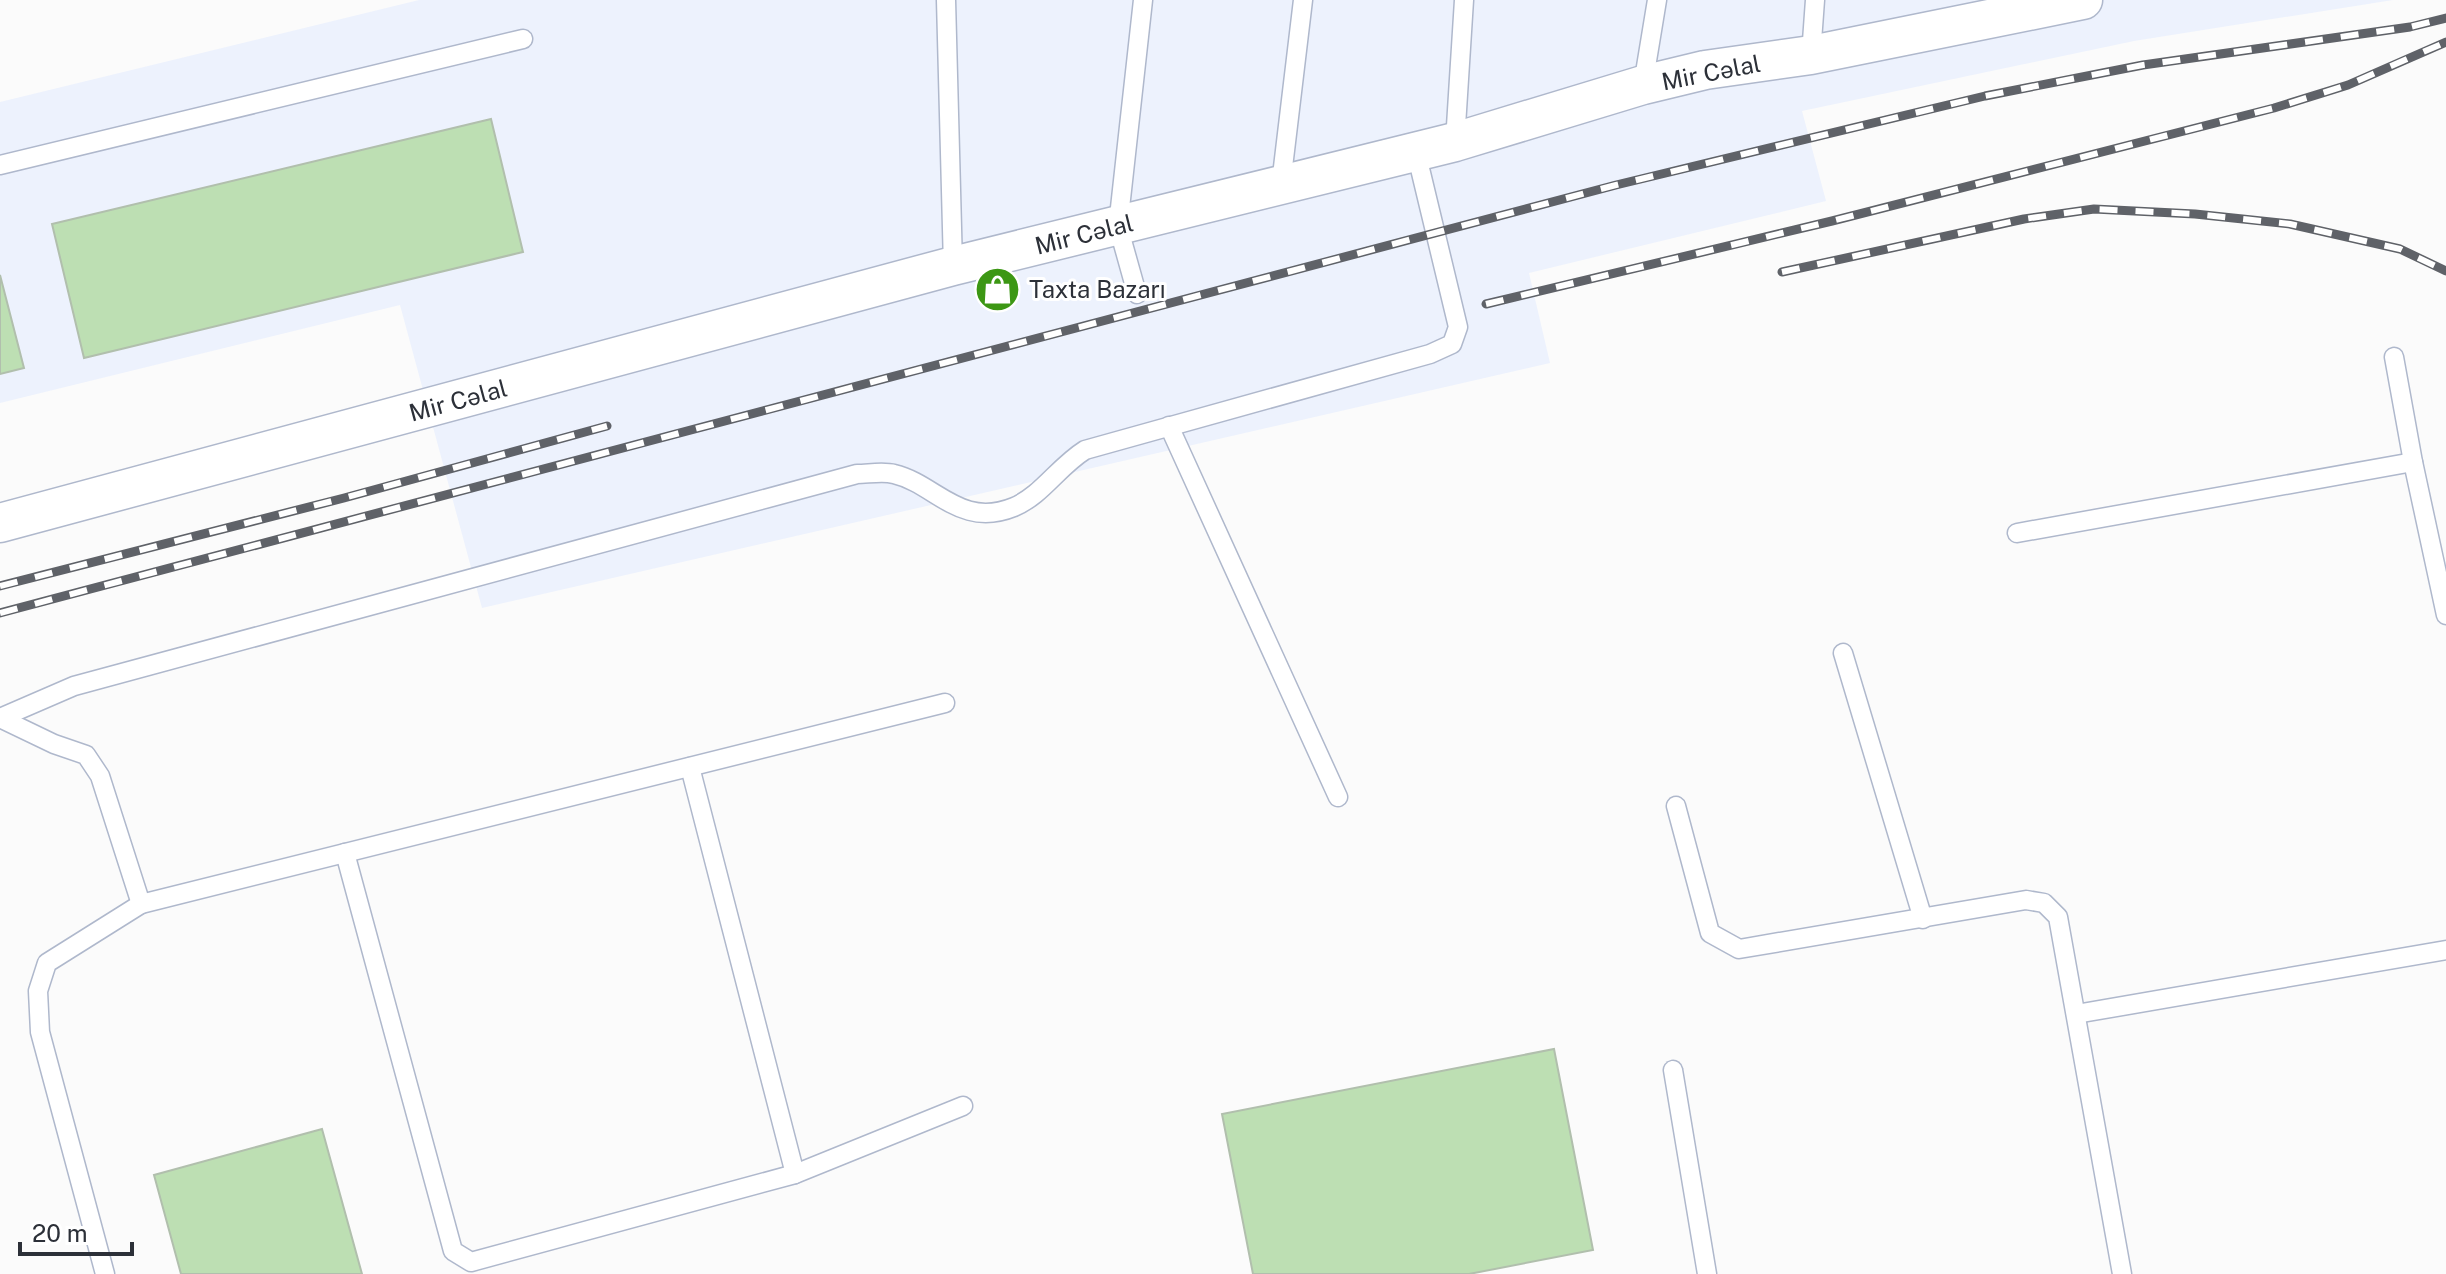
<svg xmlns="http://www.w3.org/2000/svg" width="2446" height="1274" font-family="'Public Sans',sans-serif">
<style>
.built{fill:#edf2fd}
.building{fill:#bddfb3;stroke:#b1bfad;stroke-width:2}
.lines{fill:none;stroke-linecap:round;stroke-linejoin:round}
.lane-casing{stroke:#afb8cc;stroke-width:21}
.street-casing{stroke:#afb8cc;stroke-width:41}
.lane{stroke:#fff;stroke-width:18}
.street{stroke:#fff;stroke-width:38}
.rail-casing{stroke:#5f6268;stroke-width:9}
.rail{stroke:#fff;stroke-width:6;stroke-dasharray:18;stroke-linecap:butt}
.labels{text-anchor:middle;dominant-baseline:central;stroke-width:6;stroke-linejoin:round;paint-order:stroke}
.street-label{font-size:24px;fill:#2c3038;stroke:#fff}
.poi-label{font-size:24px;fill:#2c3038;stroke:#fff;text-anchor:start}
</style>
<rect width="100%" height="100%" fill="#fbfbfb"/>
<!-- built -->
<polygon class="built" points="419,0 2393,0 2134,41 1802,111 1826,201 1529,273 1550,363 482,608 400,305 0,403 0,102"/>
<!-- building -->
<g class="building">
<polygon points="491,119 523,252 84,358 52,224"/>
<polygon points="0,275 24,368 0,374"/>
<polygon points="1554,1049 1593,1250 1469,1274 1253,1274 1222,1114"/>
<polygon points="322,1129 362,1274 181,1274 154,1175"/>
</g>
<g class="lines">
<defs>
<g id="lane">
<polyline points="946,0 953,266"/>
<polyline points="1811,55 1815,0"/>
<polyline points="1643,85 1657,0"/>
<polyline points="1455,142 1464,0"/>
<polyline points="0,165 523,39"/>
<polyline points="1281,184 1303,0"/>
<polyline points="1137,294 1118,226 1143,0"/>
<polyline points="2394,357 2413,462 2446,615"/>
<polyline points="1169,426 1338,797"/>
<polyline points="2017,533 2413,462"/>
<polyline points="1843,653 1923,919"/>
<path d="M0 718 74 686 857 474C868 474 883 471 894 474 936 484 960 529 1014 507 1042 495 1058 467 1085 450L1430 354 1452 344 1458 327 1416 152"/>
<polyline points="0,718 54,744 86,755 100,776 141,904 945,703"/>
<polyline points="690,767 795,1174"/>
<polyline points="1676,806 1710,933 1739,949 2026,900 2044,903 2058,917 2122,1274"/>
<polyline points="345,853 453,1251 471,1262 795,1174 963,1106"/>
<polyline points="2076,1014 2446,950"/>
<polyline points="1673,1070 1707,1274"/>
<polyline points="105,1274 40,1032 38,991 47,963 141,904"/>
</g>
<polyline id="street" points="0,523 953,266 1455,142 1643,85 1705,70 1811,55 2083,0"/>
</defs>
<!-- lane casing -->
<use href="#lane" class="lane-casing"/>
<!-- street casing -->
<use href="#street" class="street-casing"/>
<!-- lane -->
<use href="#lane" class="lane"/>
<!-- street -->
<use href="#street" class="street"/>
<defs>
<g id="rail">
<polyline points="1782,272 2024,219 2094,209 2195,214 2290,224 2400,249 2446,271"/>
<polyline points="1486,304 1832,221 2274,108 2348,85 2446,42"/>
<polyline points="0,586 344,498 607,426"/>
<polyline points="0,613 1616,185 1985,96 2143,65 2410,27 2446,18"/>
</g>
</defs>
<!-- rail casing -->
<use href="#rail" class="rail-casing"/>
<!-- rail -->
<use href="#rail" class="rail"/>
</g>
<!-- icons -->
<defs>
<symbol id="shop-disc" viewBox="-11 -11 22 22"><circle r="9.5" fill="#3c9714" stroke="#fff"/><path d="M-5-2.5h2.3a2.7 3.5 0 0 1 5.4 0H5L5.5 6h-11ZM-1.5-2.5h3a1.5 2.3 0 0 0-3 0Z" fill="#fff"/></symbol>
</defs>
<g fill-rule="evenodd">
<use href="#shop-disc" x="972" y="264" width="51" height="51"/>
</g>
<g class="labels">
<!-- street labels -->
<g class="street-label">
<text transform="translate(1711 72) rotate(-11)">Mir Cəlal</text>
<text transform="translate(1084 234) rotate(-14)">Mir Cəlal</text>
<text transform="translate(458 400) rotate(-15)">Mir Cəlal</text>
</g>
<!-- poi labels -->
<g class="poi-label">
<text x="1029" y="289">Taxta Bazarı</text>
</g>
</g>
<!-- scale -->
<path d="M20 1242v12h112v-12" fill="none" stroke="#2c3038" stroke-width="4"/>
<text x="32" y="1242" font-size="24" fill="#2c3038" stroke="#ffffff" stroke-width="6" paint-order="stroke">20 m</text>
</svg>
